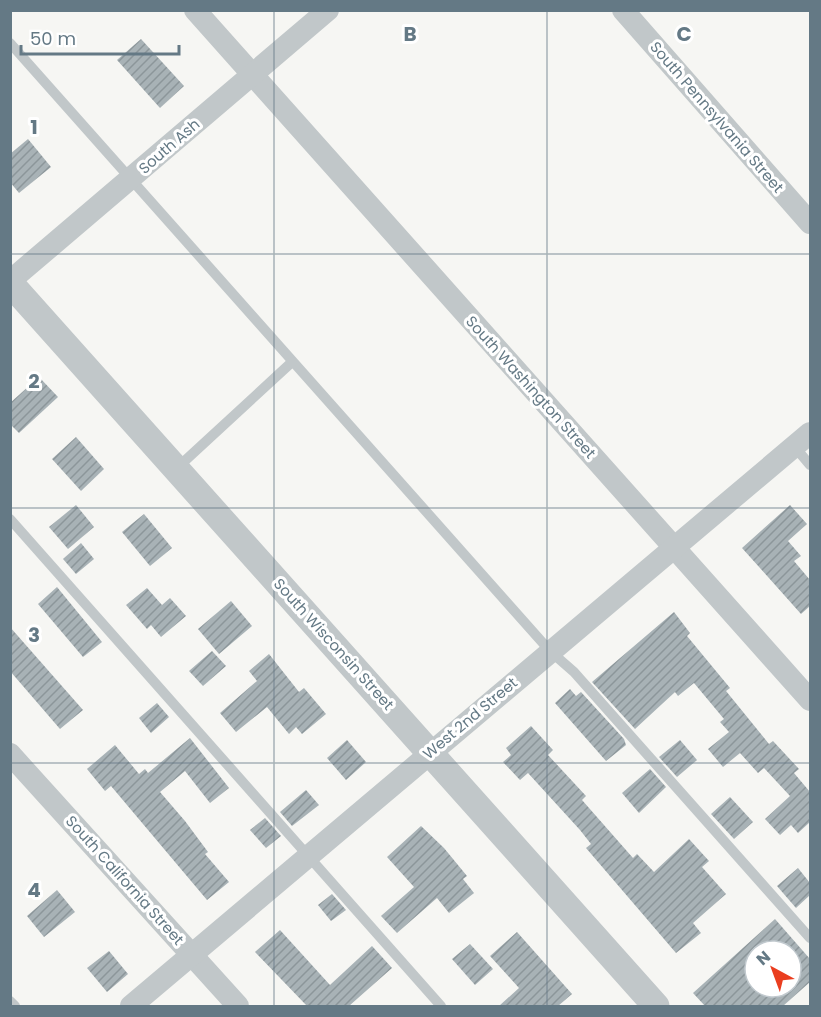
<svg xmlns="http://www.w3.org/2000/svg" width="821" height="1017" font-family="Poppins,sans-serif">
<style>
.building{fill:url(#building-hatch);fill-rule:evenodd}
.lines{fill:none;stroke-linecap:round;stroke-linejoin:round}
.service{stroke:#c1c7c9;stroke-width:10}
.minor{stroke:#c1c7c9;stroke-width:22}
.tertiary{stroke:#c1c7c9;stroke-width:27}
.grid{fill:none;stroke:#647985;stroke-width:1.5;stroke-opacity:0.55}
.labels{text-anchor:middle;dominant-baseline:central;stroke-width:6;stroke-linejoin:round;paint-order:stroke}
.street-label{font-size:15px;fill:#647985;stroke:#fff}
.grid-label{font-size:20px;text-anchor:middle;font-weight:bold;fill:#647985;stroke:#fff;stroke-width:6;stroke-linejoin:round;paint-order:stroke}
</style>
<defs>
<pattern id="building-hatch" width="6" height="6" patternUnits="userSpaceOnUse" patternTransform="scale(1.5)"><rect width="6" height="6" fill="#a8b2b6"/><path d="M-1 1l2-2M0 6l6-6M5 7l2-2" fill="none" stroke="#8c969a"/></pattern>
</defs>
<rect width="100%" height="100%" fill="#f6f6f3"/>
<!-- building -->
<g class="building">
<polygon points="141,39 184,86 160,108 117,60"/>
<polygon points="28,139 51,167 19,193 10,182 10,154"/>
<polygon points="39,377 58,397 19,433 10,424 10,403"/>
<polygon points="76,437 104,469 81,491 52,459"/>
<polygon points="76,505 94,527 68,549 49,527"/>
<polygon points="790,505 807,524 788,541 801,556 794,561 810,580 810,606 801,614 742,548"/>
<polygon points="144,514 172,548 150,566 122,532"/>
<polygon points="81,543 94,559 76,574 63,559"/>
<polygon points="57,587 102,642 83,657 38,604"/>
<polygon points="147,588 162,605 170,598 186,616 161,637 151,625 147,629 126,605"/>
<polygon points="231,601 252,626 219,654 198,629"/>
<polygon points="674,612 690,633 687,636 730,688 726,691 769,744 773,741 799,769 794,773 810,792 810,822 798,833 791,825 780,835 765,819 790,796 764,768 758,773 740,753 723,767 708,749 729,732 720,722 724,719 694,683 678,696 675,692 635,729 592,682"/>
<polygon points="10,627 83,710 60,729 10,671"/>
<polygon points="212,651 226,666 203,686 189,671"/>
<polygon points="269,654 299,692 304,688 326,714 302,734 296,727 289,734 267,707 236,732 220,713 257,681 249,671"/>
<polygon points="570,689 576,696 581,692 624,739 626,745 606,761 555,703"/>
<polygon points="157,703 169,717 151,733 139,718"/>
<polygon points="531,726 553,750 548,755 586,796 582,800 633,858 637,854 654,872 689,839 709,861 702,867 726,894 693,923 701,933 676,953 586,848 591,844 580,830 528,773 520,780 503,762 511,755 506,748"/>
<polygon points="190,738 229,788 210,803 185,771 160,792 185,821 208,852 205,854 229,882 207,900 111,786 105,791 87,769 115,745 139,774 145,769 148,773"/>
<polygon points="347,740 366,762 346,780 327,758"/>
<polygon points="680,740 697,760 677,777 659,757"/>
<polygon points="650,769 666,787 639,813 622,793"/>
<polygon points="306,790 319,805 292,826 280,812"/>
<polygon points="730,797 753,822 734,839 711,814"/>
<polygon points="265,818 281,836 266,848 250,830"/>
<polygon points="421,826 444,848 467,876 463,879 474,893 449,913 437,898 397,933 381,916 414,887 387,857"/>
<polygon points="798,868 810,883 810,895 796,908 777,886"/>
<polygon points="57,890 75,912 44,937 27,916"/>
<polygon points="332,894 346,910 331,921 318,905"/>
<path d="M775 919 810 959V982L783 1006H705L693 993ZM755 951H791V987H755Z"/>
<polygon points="280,930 330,985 372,946 392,968 349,1006 307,1006 255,952"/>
<polygon points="517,932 572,994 558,1006 499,1006 519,988 490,956"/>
<polygon points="470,944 493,969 475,985 452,959"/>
<polygon points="109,951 128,974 107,992 87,968"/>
</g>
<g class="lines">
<!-- service -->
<g class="service">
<polyline points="10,43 550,651 574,672 810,938"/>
<polyline points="794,446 810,465"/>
<polyline points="177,468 292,362"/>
<polyline points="10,519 441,1006"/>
<polyline points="10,1001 15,1006"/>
</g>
<!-- minor -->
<g class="minor">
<polyline points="195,10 810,700"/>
<polyline points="623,10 810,223"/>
<polyline points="10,281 328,10"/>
<polyline points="10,754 238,1006"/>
<polyline points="131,1006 810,433"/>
</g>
<!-- tertiary -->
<polyline class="tertiary" points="10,283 656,1006"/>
</g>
<!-- grid -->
<path class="grid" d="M274 10V1006M547 10V1006M10 254H810M10 508H810M10 763H810"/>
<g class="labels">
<!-- street labels -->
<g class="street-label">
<text transform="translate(717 117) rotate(49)">South Pennsylvania Street</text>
<text transform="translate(169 146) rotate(-41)">South Ash</text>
<text transform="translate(531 387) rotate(48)">South Washington Street</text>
<text transform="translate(334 644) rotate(48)">South Wisconsin Street</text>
<text transform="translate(470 718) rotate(-40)">West 2nd Street</text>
<text transform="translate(125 880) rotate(48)">South California Street</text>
</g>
</g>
<g class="grid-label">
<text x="410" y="41">B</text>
<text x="684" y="41">C</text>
<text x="34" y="134">1</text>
<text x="34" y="388">2</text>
<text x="34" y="642">3</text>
<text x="34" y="897">4</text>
</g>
<!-- border -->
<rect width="821" height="1017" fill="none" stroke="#647985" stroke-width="24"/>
<!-- north arrow -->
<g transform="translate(773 969) rotate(319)"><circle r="28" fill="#ffffff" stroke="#c1c9ce" stroke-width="1.5"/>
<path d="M0-4.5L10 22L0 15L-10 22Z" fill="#ea3e1f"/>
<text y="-9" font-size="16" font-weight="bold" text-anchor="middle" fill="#647985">N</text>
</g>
<!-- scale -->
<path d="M21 45v9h158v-9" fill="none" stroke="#647985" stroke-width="3"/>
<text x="30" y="45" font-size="18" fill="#647985" stroke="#ffffff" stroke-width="4.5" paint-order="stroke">50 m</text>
</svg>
